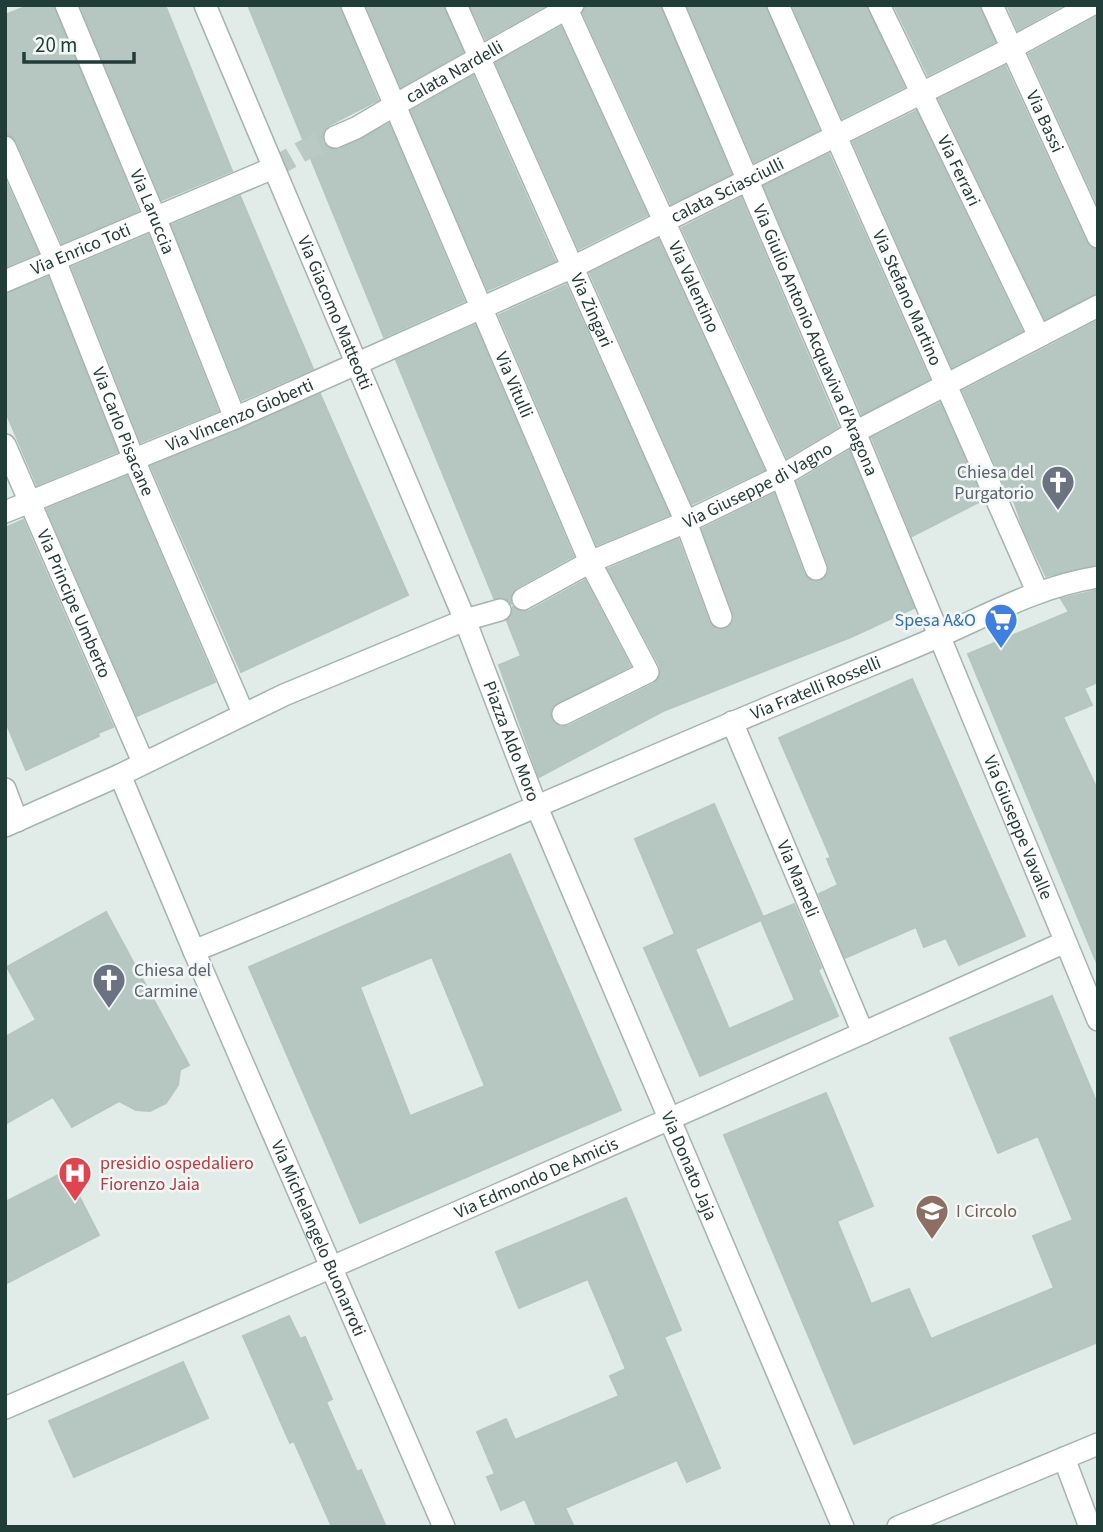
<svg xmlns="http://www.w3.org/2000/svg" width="1103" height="1532" font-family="'Source Sans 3',sans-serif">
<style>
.building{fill:#b6c7c1;stroke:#b4c6bf;stroke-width:2;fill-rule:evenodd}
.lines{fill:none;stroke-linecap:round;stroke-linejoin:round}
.pedestrian-tunnel{stroke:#bbc9c5;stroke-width:21;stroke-dasharray:21 10;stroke-linecap:butt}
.pedestrian-casing{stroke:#a4b4af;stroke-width:24}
.minor-casing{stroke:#a4b4af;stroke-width:24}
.tertiary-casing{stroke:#a4b4af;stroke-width:24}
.pedestrian{stroke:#fff;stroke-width:21}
.minor{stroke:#fff;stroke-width:21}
.tertiary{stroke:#fff;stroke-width:21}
.labels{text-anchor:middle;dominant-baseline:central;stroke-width:5;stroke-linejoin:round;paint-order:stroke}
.street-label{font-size:18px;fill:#213d37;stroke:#f2f8f5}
.worship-label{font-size:18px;fill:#5b616d;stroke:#f2f8f5;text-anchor:end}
.shop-label{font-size:18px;fill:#366cbe;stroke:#f2f8f5;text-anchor:end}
.health-label{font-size:18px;fill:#be3a42;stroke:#f2f8f5;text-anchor:start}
.education-label{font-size:18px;fill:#785e54;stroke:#f2f8f5;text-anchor:start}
</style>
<rect width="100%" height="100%" fill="#e1ece8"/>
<!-- building -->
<g class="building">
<polygon points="30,5 53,5 138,211 62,243 17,142 12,136 5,134 5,15"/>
<polygon points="80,5 165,5 232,171 162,200"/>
<polygon points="248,5 339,5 378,100 329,125 322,135 323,143 333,150 340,149 389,124 464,301 384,337"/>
<polygon points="366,5 443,5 463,52 401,87"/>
<polygon points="470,5 546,5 486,39"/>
<polygon points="586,5 660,5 731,174 671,204 583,13"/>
<polygon points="687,5 765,5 819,130 754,162"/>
<polygon points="792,5 866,5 904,87 842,118"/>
<polygon points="894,5 979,5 995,42 928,75"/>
<polygon points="1007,5 1063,5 1018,30"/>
<polygon points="1098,16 1098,205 1029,54"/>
<polygon points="561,27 647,215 579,249 496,63"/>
<polygon points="1005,66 1086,242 1091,248 1098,250 1098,293 1045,319 939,99"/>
<polygon points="473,76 555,261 488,290 411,111"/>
<polygon points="916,111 1022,331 952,367 853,142"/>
<polygon points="829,154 929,379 862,414 764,186"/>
<polygon points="5,180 38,253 5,267"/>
<polygon points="240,196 313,369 242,400 172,225"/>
<polygon points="741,198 838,427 787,457 682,228"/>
<polygon points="148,235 218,411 141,442 72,267"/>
<polygon points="658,239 764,470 692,504 590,273"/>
<polygon points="48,277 117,452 37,485 5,410 5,294"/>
<polygon points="566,285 669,515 597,545 499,315"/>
<polygon points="1098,321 1098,564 1046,576 1024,530 1009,487 1006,488 963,391"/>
<polygon points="475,325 573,556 516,588 511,593 511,603 504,598 494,598 396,360"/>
<polygon points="320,394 408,595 241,672 151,466"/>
<polygon points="940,403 983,500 912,536 872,438"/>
<polygon points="849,451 914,608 851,637 663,711 539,777 499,665 521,656 507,621 512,614 513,607 522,612 529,611 585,580 630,666 553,706 550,712 552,720 561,727 569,726 654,684 661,673 660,666 608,569 678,539 709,622 718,630 726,629 734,620 733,612 702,529 774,494 804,574 813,582 821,581 829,572 828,564 797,482"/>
<polygon points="127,476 215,682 137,716 47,509"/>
<polygon points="23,520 113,727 98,733 99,736 26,770 5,720 5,528"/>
<polygon points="1098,590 1098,682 1084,688 1092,705 1063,717 1098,791 1097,963 968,654 1069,612 1061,599"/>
<polygon points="912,679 1025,936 959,965 946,938 924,947 916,927 845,958 819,894 838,885 827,859 831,858 779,738"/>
<path d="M714 804 763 917 794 904 821 968 818 970 838 1016 700 1076 644 948 675 934 635 839ZM761 920 795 1000 729 1029 695 949Z"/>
<path d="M510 854 621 1110 360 1223 249 967ZM432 957 485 1086 410 1116 360 987Z"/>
<polygon points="106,912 189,1065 180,1070 178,1085 166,1103 150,1111 136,1110 119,1101 72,1127 53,1097 5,1124 5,1037 36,1020 7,967"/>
<polygon points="1052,996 1098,1106 1098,1342 854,1444 724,1135 826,1093 873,1206 837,1221 871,1304 909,1289 931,1339 1054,1288 1033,1236 1073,1220 1038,1136 998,1153 950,1038"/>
<polygon points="66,1171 99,1235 5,1284 5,1202"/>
<polygon points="626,1198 681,1330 664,1337 720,1468 687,1482 677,1460 565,1508 574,1527 537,1527 525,1499 501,1510 487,1477 495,1474 477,1432 506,1419 515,1440 619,1396 610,1376 626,1369 588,1279 519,1308 496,1252"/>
<polygon points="289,1316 300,1339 305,1337 332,1399 326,1402 357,1472 361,1470 386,1527 332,1527 294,1441 290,1443 243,1336"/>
<polygon points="183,1362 208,1418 74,1477 49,1421"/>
</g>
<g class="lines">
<!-- pedestrian-tunnel -->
<polyline class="pedestrian-tunnel" points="273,168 308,148 335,137"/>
<defs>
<polyline id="pedestrian" points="335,137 356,128 395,105"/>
<g id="minor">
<path id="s1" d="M66 5 155 217 235 418"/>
<path id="s2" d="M205 5 465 620 500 610"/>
<path id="s3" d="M352 5 590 562 648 672 563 714"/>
<path id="s4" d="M456 5 686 522 721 617"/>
<path id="s5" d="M565 5 781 476 816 569"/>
<path id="s6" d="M673 5 855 432 1098 1020"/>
<path id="s7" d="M778 5 1037 591"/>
<path id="s8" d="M879 5 1039 336"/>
<path id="s9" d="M992 5 1098 237"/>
<path id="s10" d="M395 105 573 5"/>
<path id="s11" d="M5 147 55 260 134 460 243 713"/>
<path id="s12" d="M5 281 273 168"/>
<path id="s13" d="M5 445 143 762"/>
<path id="s14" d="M5 512 235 418 573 267 1012 48 1091 5"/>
<path id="s15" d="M523 599 590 562 686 522 781 476 855 432 1098 306"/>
<path id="s16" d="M732 722 863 1033"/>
<polyline points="5,789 17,821"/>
<path id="s17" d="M536 805 843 1527"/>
<path id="s18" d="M194 951 444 1527"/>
<path id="s19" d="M5 1408C360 1256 714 1101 1065 942"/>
<polyline points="1064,1458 1090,1527"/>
<polyline points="898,1527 1098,1444"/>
</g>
<g id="tertiary">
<path id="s20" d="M120 775 194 951C408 864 619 769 832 681 868 666 904 652 940 636 994 612 1038 587 1098 577"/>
<path id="s21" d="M5 826 120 775 284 695 465 620 536 805"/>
</g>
</defs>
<!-- pedestrian casing -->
<use href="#pedestrian" class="pedestrian-casing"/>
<!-- minor casing -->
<use href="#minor" class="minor-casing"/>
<!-- tertiary casing -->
<use href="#tertiary" class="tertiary-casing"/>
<!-- pedestrian -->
<use href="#pedestrian" class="pedestrian"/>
<!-- minor -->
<use href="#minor" class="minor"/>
<!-- tertiary -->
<use href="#tertiary" class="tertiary"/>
</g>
<!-- icons -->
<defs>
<symbol id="church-pin" viewBox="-11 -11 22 30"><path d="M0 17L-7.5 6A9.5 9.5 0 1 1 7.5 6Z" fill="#6b7280" stroke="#f2f8f5"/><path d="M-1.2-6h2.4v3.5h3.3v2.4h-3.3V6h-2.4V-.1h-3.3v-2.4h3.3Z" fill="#fff"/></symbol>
<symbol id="supermarket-pin" viewBox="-11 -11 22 30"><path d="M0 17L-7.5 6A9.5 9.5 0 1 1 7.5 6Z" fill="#3f7fe0" stroke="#f2f8f5"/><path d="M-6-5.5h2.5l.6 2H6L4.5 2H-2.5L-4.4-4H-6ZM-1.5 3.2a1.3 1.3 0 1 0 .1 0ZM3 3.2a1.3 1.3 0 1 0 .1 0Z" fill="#fff"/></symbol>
<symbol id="hospital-pin" viewBox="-11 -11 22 30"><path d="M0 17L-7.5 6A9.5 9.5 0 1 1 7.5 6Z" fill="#e0444e" stroke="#f2f8f5"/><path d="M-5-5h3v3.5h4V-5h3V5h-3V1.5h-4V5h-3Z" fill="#fff"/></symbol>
<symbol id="school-pin" viewBox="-11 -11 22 30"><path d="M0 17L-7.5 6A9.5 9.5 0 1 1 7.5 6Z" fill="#8d6e63" stroke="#f2f8f5"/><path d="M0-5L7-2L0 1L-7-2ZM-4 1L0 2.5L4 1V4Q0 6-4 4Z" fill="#fff"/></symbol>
</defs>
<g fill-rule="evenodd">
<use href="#church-pin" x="1039" y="463" width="38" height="52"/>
<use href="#supermarket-pin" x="982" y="601" width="38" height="52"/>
<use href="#church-pin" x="90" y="961" width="38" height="52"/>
<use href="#hospital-pin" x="56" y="1154" width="38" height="52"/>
<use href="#school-pin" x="913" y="1192" width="38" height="52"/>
</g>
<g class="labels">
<!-- street labels -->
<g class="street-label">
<text stroke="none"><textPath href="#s10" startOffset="68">calata Nardelli</textPath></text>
<text stroke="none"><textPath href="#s9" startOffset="128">Via Bassi</textPath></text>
<text stroke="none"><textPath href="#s8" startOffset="184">Via Ferrari</textPath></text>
<text stroke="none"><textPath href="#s14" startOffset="791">calata Sciasciulli</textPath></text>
<text stroke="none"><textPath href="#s1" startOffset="224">Via Laruccia</textPath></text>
<text stroke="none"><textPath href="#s12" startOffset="82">Via Enrico Toti</textPath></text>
<text stroke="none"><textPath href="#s5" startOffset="310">Via Valentino</textPath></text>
<text stroke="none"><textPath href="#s7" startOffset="320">Via Stefano Martino</textPath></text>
<text stroke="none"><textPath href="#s4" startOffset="334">Via Zingari</textPath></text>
<text stroke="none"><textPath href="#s2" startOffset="334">Via Giacomo Matteotti</textPath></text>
<text stroke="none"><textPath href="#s6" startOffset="364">Via Giulio Antonio Acquaviva d'Aragona</textPath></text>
<text stroke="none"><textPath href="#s3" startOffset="413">Via Vitulli</textPath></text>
<text stroke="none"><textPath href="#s14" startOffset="254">Via Vincenzo Gioberti</textPath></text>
<text stroke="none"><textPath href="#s11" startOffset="308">Via Carlo Pisacane</textPath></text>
<text stroke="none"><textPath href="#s15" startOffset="261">Via Giuseppe di Vagno</textPath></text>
<text stroke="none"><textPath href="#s13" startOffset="173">Via Principe Umberto</textPath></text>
<text stroke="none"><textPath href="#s20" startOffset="866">Via Fratelli Rosselli</textPath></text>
<text stroke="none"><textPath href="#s21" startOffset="634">Piazza Aldo Moro</textPath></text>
<text stroke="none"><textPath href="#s6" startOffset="892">Via Giuseppe Vavalle</textPath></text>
<text stroke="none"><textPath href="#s16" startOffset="170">Via Mameli</textPath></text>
<text stroke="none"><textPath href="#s17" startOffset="392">Via Donato Jaja</textPath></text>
<text stroke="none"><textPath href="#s19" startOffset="579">Via Edmondo De Amicis</textPath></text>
<text stroke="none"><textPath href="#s18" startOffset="313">Via Michelangelo Buonarroti</textPath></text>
</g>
<!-- worship labels -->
<g class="worship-label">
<text x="1034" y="472">Chiesa del<tspan x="1034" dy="21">Purgatorio</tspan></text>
<text x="134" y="970" text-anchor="start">Chiesa del<tspan x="134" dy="21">Carmine</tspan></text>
</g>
<!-- shop labels -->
<g class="shop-label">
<text x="976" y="620">Spesa A&amp;O</text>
</g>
<!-- health labels -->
<g class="health-label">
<text x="100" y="1163">presidio ospedaliero<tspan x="100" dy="21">Fiorenzo Jaia</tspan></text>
</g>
<!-- education labels -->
<g class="education-label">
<text x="956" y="1211">I Circolo</text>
</g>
</g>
<!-- border -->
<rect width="1103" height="1532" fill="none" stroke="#213d37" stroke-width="14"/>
<!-- scale -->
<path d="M24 52v10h110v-10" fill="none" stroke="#213d37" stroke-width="3.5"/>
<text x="35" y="52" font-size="21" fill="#213d37" stroke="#f2f8f5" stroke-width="5" paint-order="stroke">20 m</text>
</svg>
